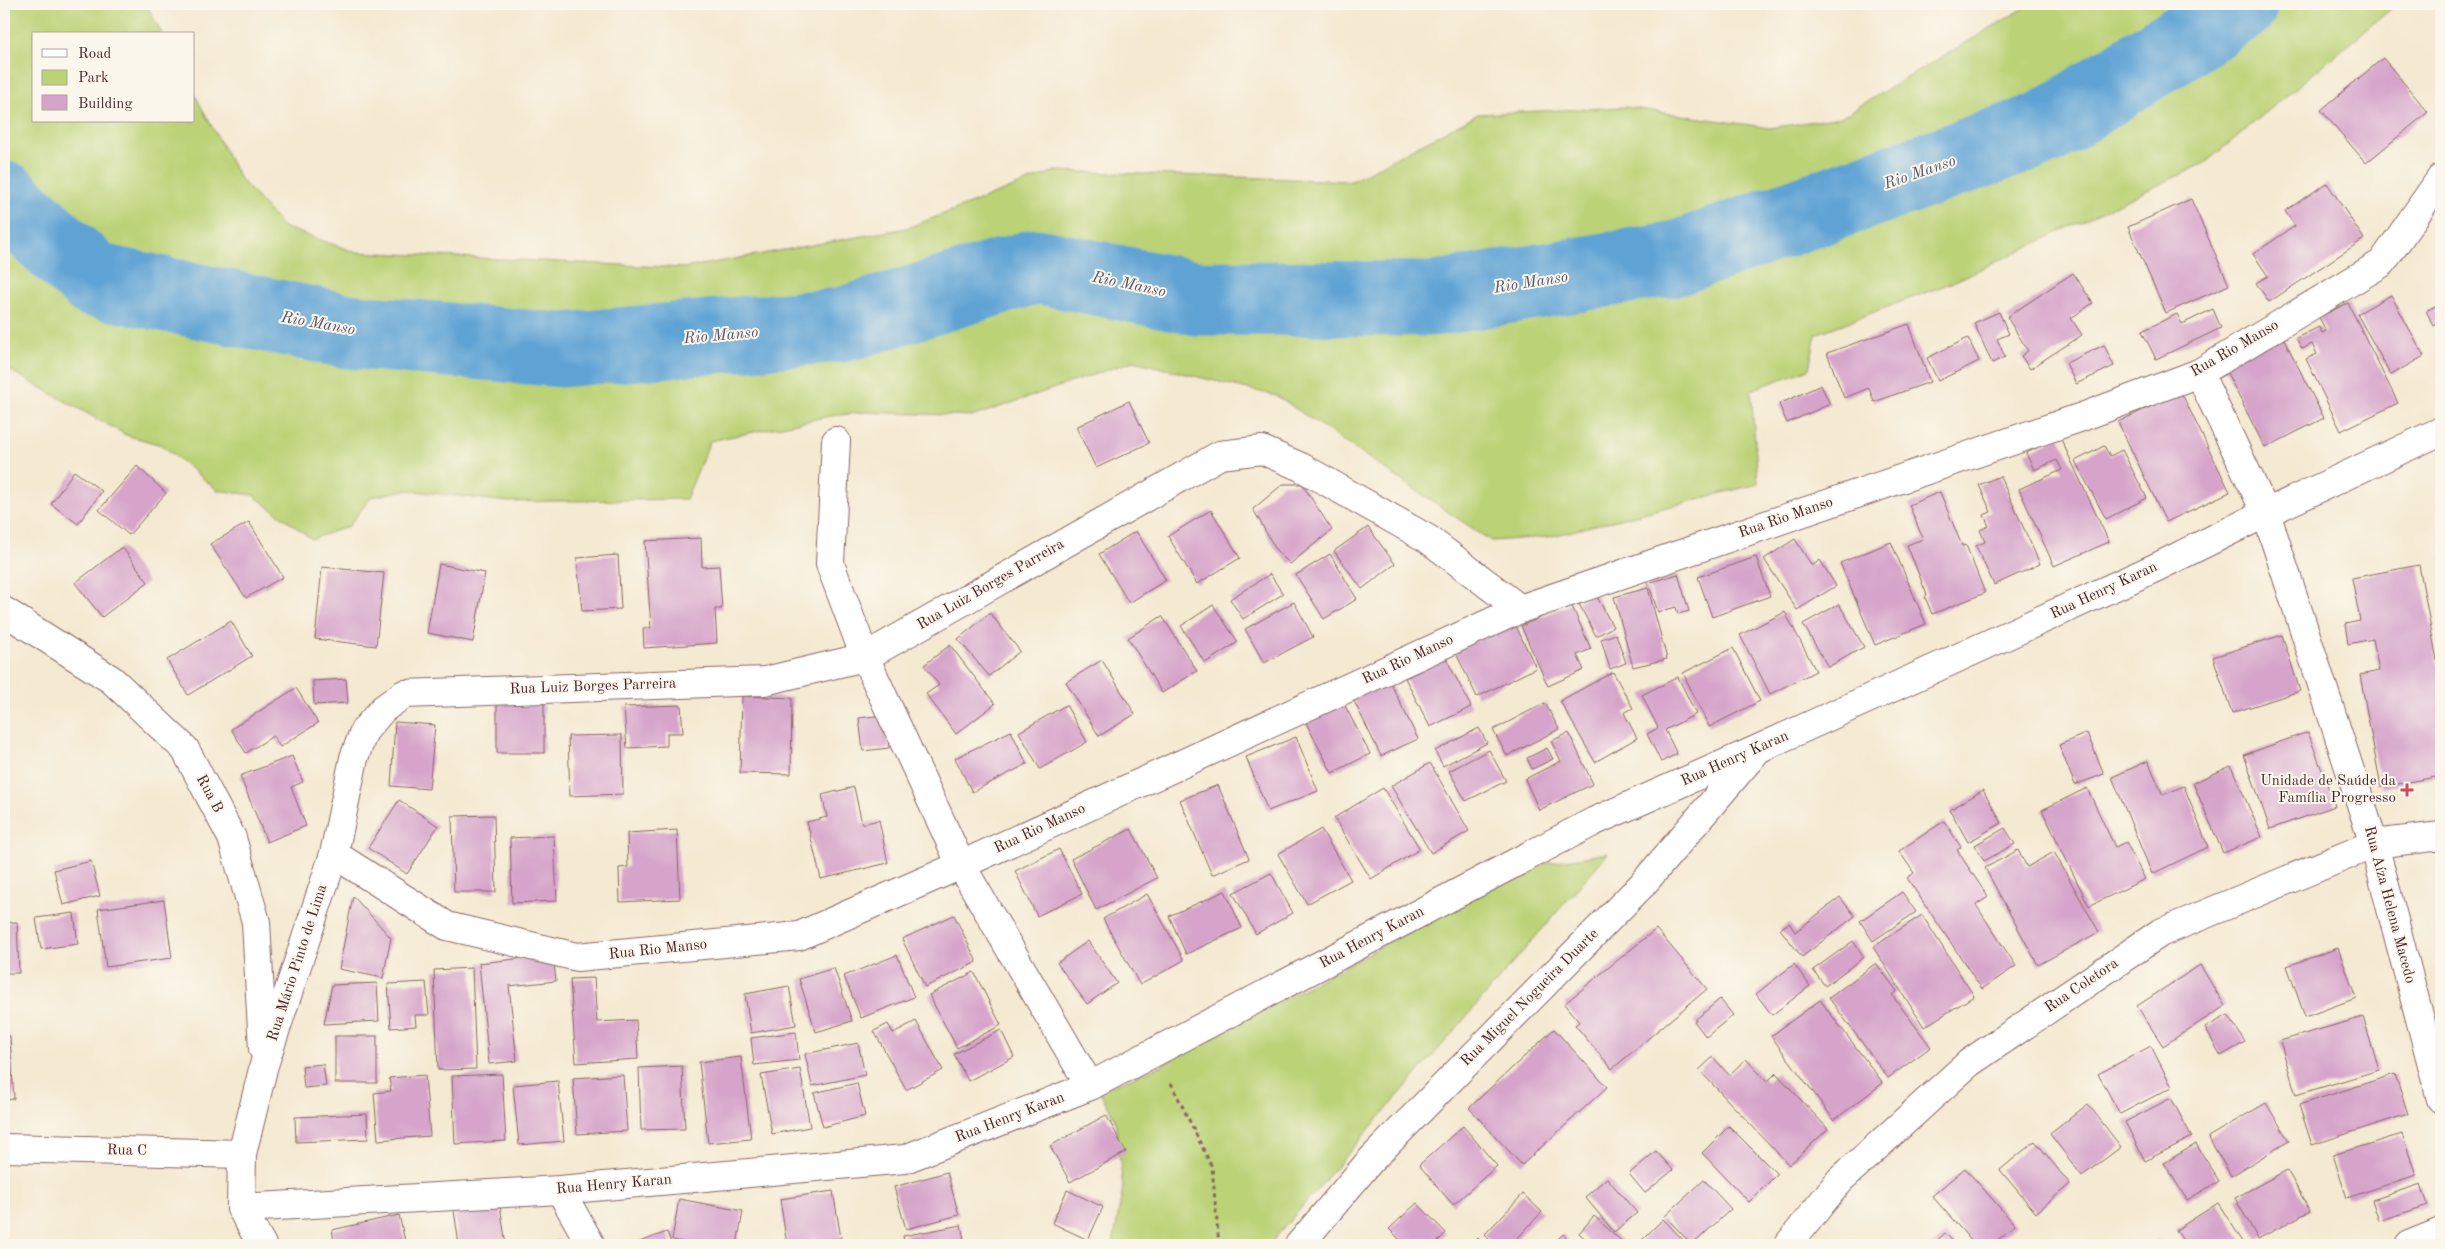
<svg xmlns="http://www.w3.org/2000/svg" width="2445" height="1249" font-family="'Old Standard TT',serif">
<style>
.green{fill:#bbd276;stroke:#827850}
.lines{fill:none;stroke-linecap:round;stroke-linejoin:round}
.river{stroke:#5fa3d4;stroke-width:75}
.building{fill:#d6a4ca}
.minor-casing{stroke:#866665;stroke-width:30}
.path{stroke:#866665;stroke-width:3;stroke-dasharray:4 4;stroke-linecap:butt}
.minor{stroke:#fff;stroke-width:28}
.poi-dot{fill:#d1495b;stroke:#fbf7ec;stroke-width:2}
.labels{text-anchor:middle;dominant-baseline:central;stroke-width:4;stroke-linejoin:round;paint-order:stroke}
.street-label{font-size:15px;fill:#4a1f2b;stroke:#fbf7ec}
.poi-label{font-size:15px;fill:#4a1f2b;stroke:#fbf7ec;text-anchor:end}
.water-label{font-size:16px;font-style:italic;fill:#52546f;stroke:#fbf7ec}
</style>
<rect width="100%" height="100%" fill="#fbf7ec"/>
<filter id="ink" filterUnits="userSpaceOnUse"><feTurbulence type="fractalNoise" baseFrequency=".02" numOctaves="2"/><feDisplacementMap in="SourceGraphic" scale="10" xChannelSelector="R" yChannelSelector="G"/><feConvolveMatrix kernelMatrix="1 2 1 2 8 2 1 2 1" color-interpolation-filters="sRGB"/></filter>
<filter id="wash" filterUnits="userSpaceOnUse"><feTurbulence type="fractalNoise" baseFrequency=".0096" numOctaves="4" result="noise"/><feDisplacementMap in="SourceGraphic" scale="20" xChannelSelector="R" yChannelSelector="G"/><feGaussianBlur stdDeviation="1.12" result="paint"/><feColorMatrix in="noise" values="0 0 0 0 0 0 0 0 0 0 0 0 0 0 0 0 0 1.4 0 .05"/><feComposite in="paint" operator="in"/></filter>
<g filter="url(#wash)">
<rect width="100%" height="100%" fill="#f4e9d1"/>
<!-- green -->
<g class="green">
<polygon points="4,4 146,4 162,34 34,34 34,121 194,121 194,93 239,177 283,227 355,252 684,268 907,228 1055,171 1352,181 1478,114 1625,107 1770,128 1841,117 2031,4 2397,4 2205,163 1951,283 1816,334 1809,369 1751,390 1758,484 1548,537 1491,541 1277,396 1133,361 974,416 866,412 830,416 710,441 686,499 508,502 406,490 371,497 349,526 312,539 253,495 217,490 162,445 126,435 4,367"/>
<polygon points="1608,853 1269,1245 1113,1245 1123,1187 1115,1119 1099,1091 1162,1065 1530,866"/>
</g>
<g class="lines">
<!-- river -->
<polyline class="river" points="4,198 94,280 347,331 561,350 841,325 1036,266 1196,298 1432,299 1677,258 2045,128 2241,4"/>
</g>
<g id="blocks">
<!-- building -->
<g class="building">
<polygon points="2383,58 2428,112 2366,163 2321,110"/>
<polygon points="2327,183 2364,239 2269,302 2256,283 2268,276 2253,254 2295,226 2285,211"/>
<polygon points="2191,199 2229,285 2166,313 2128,227"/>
<polygon points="2073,273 2093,303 2071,318 2082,335 2030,369 2021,356 2028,351 2007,317"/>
<polygon points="2391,295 2424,356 2391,375 2357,314"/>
<polygon points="2348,303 2398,403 2341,431 2306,359 2317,354 2312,344 2302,349 2296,338 2319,327 2322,333 2326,331 2319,317"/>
<polygon points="2441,303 2441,322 2434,326 2426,311"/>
<polygon points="2213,309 2221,328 2156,359 2142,331 2177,314 2182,324"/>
<polygon points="1999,312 2009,334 1997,339 2005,357 1992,363 1974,323"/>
<polygon points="1909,324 1930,382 1874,402 1869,388 1844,398 1827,353"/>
<polygon points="2282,335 2324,418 2265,448 2223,365"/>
<polygon points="1968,338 1979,361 1938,381 1927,358"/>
<polygon points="2104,345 2114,366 2076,384 2066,363"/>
<polygon points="1821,385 1830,404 1787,423 1779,404"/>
<polygon points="2181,392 2230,492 2166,522 2118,422"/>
<polygon points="1129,401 1149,443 1096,468 1076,427"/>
<polygon points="2060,437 2109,542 2054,566 2019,489 2062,470 2057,460 2034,470 2026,453"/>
<polygon points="2104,446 2110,456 2122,450 2147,498 2106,519 2075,461"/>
<polygon points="137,466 166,493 129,535 99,510"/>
<polygon points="74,471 102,491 78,524 51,504"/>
<polygon points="2000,476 2040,564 1994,585 1976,546 1985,542 1980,530 1989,526 1984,515 1991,512 1979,485"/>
<polygon points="1283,484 1302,484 1332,530 1290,564 1276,550 1253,509"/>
<polygon points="1940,492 1962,546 1966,545 1985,593 1932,614 1925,597 1927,595 1907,545 1923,539 1909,505"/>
<polygon points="1211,510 1240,558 1197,584 1168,536"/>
<polygon points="249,522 283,577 246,598 210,544"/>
<polygon points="1368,527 1395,564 1362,589 1334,551"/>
<polygon points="1136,531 1166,580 1129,603 1099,554"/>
<polygon points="701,538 702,567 719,566 722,609 715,609 717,643 644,648 643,628 651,628 645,541"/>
<polygon points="1795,539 1812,566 1820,560 1836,586 1797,610 1764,559"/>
<polygon points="1891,542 1926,624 1875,645 1840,563"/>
<polygon points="122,547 148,582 102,617 75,583"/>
<polygon points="1330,554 1357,599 1324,619 1296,575"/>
<polygon points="618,555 621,609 582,611 577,558"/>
<polygon points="1756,557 1770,596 1712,617 1698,577"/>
<polygon points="439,564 485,573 473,642 427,633"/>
<polygon points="2419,565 2441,682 2441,776 2381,787 2360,675 2379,671 2373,639 2348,644 2345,624 2360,621 2352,578"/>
<polygon points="322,567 384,573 376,646 315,639"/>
<polygon points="1270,574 1283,594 1243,619 1230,599"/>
<polygon points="1678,574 1689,611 1678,614 1676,607 1658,612 1648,583"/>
<polygon points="1648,588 1667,659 1633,667 1614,597"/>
<polygon points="1595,593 1613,627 1596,636 1578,602"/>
<polygon points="1294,602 1313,637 1264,663 1245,629"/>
<polygon points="1571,604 1591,649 1577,655 1584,670 1548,686 1521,626"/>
<polygon points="1839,604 1864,647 1828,667 1803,624"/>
<polygon points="1213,605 1238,642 1205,663 1181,626"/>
<polygon points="1785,612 1816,671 1770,694 1740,635"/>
<polygon points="990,613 1020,651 989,676 958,639"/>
<polygon points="1162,616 1197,671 1162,693 1128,638"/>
<polygon points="231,621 252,656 188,695 167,660"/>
<polygon points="1514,622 1536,668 1477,697 1455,651"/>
<polygon points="1616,634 1626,663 1610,669 1601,639"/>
<polygon points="2282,635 2300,691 2232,713 2213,657"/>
<polygon points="950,645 995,704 956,734 926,694 939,685 924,665"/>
<polygon points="1733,648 1760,701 1709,727 1683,673"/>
<polygon points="1446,658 1471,707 1430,727 1405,678"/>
<polygon points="1102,660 1135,714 1099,736 1066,682"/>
<polygon points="1613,672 1633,708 1624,713 1637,738 1595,762 1560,701"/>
<polygon points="1678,677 1696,714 1665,730 1677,754 1661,762 1647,734 1658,728 1642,695"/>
<polygon points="1388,678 1418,739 1381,756 1351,695"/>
<polygon points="346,679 348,703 314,705 313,681"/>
<polygon points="296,688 318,723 280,747 273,736 246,753 231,729"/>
<polygon points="742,696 792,698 791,774 740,773"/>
<rect x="497" y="702" width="47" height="51"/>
<polygon points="1343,702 1370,754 1332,773 1305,721"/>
<polygon points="1545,703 1559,729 1507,756 1493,730"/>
<polygon points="681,705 683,733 667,733 667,746 627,748 624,707"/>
<polygon points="1066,705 1087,742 1040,769 1019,732"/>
<polygon points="885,715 889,748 863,751 859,718"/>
<polygon points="395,722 435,725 429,789 391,786"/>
<polygon points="1479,728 1487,743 1443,766 1435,751"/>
<polygon points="1011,731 1027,764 972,792 955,758"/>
<polygon points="2308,732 2335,806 2270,829 2244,755"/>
<polygon points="1569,733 1593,784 1539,810 1525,779 1561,761 1551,741"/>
<polygon points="2087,733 2104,774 2075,785 2059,745"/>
<polygon points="622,735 623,794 570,796 568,736"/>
<polygon points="1296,737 1318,791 1268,811 1246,757"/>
<polygon points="1547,748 1553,759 1532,769 1527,758"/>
<polygon points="1489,750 1506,781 1466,801 1449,771"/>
<polygon points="292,756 303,782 291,787 306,826 267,842 240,776"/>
<polygon points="2148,761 2163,795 2184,786 2208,847 2152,874 2112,777"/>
<polygon points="1430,763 1469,831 1431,853 1391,786"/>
<polygon points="2231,766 2262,837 2223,853 2193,783"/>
<polygon points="1218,785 1249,859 1212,875 1180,800"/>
<polygon points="854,787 862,824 879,820 888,863 821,879 807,822 827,817 822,795"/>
<polygon points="1383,788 1420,849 1371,879 1334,818"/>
<polygon points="2087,788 2115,847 2126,842 2145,879 2089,906 2042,810"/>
<polygon points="1983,790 2002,823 1968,842 1950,810"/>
<polygon points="399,800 438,826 407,874 368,848"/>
<polygon points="494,815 496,892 454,892 452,816"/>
<polygon points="1944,821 1961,847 1957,850 1988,897 1976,905 2016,966 1982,989 1907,878 1914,873 1899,851"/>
<polygon points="2005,828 2015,844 1984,861 1975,845"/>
<polygon points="1131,829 1157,878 1096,910 1071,859"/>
<polygon points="1321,829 1351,880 1307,904 1278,854"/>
<polygon points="677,830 680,899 620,902 619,868 628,867 627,833"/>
<polygon points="554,836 557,901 512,903 510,838"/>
<polygon points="1059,849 1082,894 1037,916 1015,871"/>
<polygon points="2018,850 2027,867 2054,852 2099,932 2038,965 1985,868"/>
<polygon points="91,861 100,896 63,905 54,870"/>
<polygon points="1271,873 1293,913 1256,934 1233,893"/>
<polygon points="1225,891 1242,928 1186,954 1169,916"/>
<polygon points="1902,892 1916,912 1873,941 1860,921"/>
<polygon points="1147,894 1184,960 1140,985 1103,919"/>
<polygon points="353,896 391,938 383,978 339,969"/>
<polygon points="1840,897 1855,916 1802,957 1780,929 1789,923 1795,932"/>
<polygon points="164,900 172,958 106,967 98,909"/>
<polygon points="74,913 78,944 41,949 36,918"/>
<polygon points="954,915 977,962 925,987 902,939"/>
<polygon points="1922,915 1974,996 1924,1027 1873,947"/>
<polygon points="17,922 19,973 4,973 4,923"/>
<polygon points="1656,929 1707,989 1612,1069 1575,1025 1579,1022 1564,1004"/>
<polygon points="1088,941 1117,983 1087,1004 1057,963"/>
<polygon points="1853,941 1864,957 1825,986 1813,970"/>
<polygon points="2338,948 2356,998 2305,1017 2287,966"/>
<polygon points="553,955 556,981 509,986 517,1061 489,1064 479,963"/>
<polygon points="897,955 914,997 861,1018 844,976"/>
<polygon points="1876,963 1897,991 1892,995 1931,1047 1888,1078 1829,998"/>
<polygon points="1794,964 1810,986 1772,1015 1756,994"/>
<polygon points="2200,965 2225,1006 2163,1046 2137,1006"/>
<polygon points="472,968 476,1069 438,1070 434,970"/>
<polygon points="834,968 852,1021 816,1032 799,979"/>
<polygon points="974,972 1001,1025 957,1048 929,995"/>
<polygon points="594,978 597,1022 636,1020 638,1059 576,1063 570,979"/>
<polygon points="426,982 429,1015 415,1015 416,1026 391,1028 388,984"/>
<polygon points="377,983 379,1021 324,1024 332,985"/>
<polygon points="789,986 796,1025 751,1033 745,994"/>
<polygon points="1720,999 1733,1015 1706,1037 1694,1021"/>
<polygon points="1820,1000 1883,1083 1834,1120 1771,1036"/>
<polygon points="2228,1015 2245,1042 2221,1056 2205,1028"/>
<polygon points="2363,1017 2379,1070 2296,1095 2280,1041"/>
<polygon points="916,1021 943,1070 906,1090 874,1031 888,1024 893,1033"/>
<polygon points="1554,1029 1607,1087 1522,1165 1469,1108"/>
<polygon points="1001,1030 1014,1057 968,1081 954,1054"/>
<polygon points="796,1032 799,1060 754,1065 751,1038"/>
<polygon points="4,1036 10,1036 14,1099 4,1100"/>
<rect x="335" y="1036" width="42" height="47"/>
<polygon points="858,1043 865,1075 812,1086 805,1054"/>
<polygon points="2151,1046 2172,1087 2120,1114 2098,1074"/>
<polygon points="741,1057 751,1139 708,1143 699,1062"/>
<polygon points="1713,1057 1729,1075 1746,1059 1767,1082 1776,1073 1828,1129 1789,1165 1699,1070"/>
<polygon points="323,1064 326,1086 304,1088 302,1066"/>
<polygon points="682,1066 685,1129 641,1130 639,1068"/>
<polygon points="800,1069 810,1127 772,1134 761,1075"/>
<polygon points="502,1074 506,1141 455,1144 452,1076"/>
<polygon points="2395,1074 2408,1114 2312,1145 2299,1105"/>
<polygon points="425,1075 430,1136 378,1140 374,1093 391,1091 389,1078"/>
<polygon points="623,1075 627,1131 577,1134 573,1078"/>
<polygon points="558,1081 564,1141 519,1145 513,1085"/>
<polygon points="857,1083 865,1116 823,1127 814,1093"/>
<polygon points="2171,1098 2192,1137 2145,1161 2125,1122"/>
<polygon points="2266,1103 2289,1141 2231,1176 2208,1137"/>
<polygon points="2088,1104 2121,1147 2082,1176 2050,1134"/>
<polygon points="367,1114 368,1139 296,1142 295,1117"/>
<polygon points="1106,1115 1126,1152 1070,1182 1050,1146"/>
<polygon points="1463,1126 1497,1166 1453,1205 1419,1165"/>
<polygon points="1729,1126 1777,1174 1749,1202 1702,1153"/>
<polygon points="2402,1134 2416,1175 2347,1198 2333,1155"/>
<polygon points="2035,1141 2070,1184 2036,1213 2000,1170"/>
<polygon points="2196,1144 2219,1181 2187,1200 2164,1163"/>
<polygon points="1656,1151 1673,1170 1645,1193 1629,1174"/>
<polygon points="1965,1168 2015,1225 1992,1245 1975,1245 1932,1196"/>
<polygon points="2287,1170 2310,1211 2258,1239 2235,1198"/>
<polygon points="947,1172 959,1215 906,1229 894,1187"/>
<polygon points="1607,1178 1637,1213 1614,1232 1585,1197"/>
<polygon points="1704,1180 1731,1209 1692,1245 1665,1216"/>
<polygon points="2421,1184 2428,1205 2379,1221 2372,1200"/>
<polygon points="1067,1190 1103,1207 1088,1240 1052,1223"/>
<polygon points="833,1191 841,1238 787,1245 780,1199"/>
<polygon points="1523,1194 1542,1212 1511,1245 1495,1245 1484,1235"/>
<polygon points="679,1199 743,1211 737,1245 700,1245 672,1240"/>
<polygon points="1417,1203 1446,1233 1434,1245 1405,1245 1389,1229"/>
<polygon points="2218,1203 2245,1245 2186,1245 2176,1230"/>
<polygon points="500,1205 506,1245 459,1245 454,1210"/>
<polygon points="399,1215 406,1245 335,1245 332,1230"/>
<polygon points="1594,1216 1626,1245 1592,1245 1579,1233"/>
<polygon points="1663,1219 1688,1245 1637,1245"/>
<polygon points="961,1225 965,1245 905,1245 903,1236"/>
<polygon points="667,1232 672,1245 638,1245 637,1243"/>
<polygon points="1945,1233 1956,1245 1932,1245"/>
<polygon points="1563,1234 1573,1245 1552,1245"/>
<polygon points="1478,1238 1484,1245 1470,1245"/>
<polygon points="559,1239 561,1245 544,1245"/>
<polygon points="2158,1239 2164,1245 2150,1245"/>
</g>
</g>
</g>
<g filter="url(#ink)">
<use href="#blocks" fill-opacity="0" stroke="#866665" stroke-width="1"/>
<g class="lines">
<defs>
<g id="minor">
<polyline points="2199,373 2266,513 2374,844 2441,1099"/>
<polyline points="836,441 830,564 865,657 961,865 1090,1086"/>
<polyline points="4,611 112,680 185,749 232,838 256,922 263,1049"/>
<polyline points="334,854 447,926 577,957 799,936 961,865 1520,609 2082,417 2199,373 2382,263 2441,178"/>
<polyline points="4,1148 242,1154"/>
<polyline points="560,1190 591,1245"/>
<polyline points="241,1208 560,1190 905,1159 1090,1086 1595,821 1758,749 2157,567 2266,513 2441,431"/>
<polyline points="262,1245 241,1208 242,1154 264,1065 334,854 354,758 364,731 383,709 404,694 765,681 865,657 1220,455 1262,450 1301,467 1428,539 1520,609"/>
<polyline points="1299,1245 1370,1161 1642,885 1754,754"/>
<polyline points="1788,1245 1840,1180 1969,1063 2160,933 2374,844 2441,836"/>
<polyline points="2409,1245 2441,1232"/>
</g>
</defs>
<!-- minor casing -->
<use href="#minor" class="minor-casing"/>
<!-- path -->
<polyline class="path" points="1171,1083 1212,1167 1219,1245"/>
<!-- minor -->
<use href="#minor" class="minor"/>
</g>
</g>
<!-- markers -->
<path class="poi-dot" d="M2404.5 782.5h5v5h5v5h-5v5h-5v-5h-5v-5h5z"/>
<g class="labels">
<!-- street labels -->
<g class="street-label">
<text transform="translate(2235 349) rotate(-30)">Rua Rio Manso</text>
<text transform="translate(1786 518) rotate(-19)">Rua Rio Manso</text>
<text transform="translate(991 585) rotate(-30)">Rua Luiz Borges Parreira</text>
<text transform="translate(2104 591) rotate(-25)">Rua Henry Karan</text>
<text transform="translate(1408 660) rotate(-25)">Rua Rio Manso</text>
<text transform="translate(593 687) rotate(-2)">Rua Luiz Borges Parreira</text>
<text transform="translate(1735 759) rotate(-24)">Rua Henry Karan</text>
<text transform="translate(209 794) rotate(62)">Rua B</text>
<text transform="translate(1040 829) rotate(-25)">Rua Rio Manso</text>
<text transform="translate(2389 905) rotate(75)">Rua Aíza Helena Macedo</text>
<text transform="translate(1372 938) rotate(-28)">Rua Henry Karan</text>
<text transform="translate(658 950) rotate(-6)">Rua Rio Manso</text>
<text transform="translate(298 963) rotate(-72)">Rua Mário Pinto de Lima</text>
<text transform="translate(2082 986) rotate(-34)">Rua Coletora</text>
<text transform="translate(1530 998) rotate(-45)">Rua Miguel Nogueira Duarte</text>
<text transform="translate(1010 1118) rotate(-21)">Rua Henry Karan</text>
<text transform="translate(127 1151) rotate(1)">Rua C</text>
<text transform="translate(614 1185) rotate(-5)">Rua Henry Karan</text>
</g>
<!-- poi labels -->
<g class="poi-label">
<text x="2396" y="781">Unidade de Saúde da<tspan x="2396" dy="17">Família Progresso</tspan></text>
</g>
<!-- water labels -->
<g class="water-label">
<text transform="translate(1920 173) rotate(-19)">Rio Manso</text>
<text transform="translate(1531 283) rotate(-9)">Rio Manso</text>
<text transform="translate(1129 285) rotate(12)">Rio Manso</text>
<text transform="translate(318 324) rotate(10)">Rio Manso</text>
<text transform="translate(721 336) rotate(-5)">Rio Manso</text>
</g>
</g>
<!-- margin -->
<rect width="2445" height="1249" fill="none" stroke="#fbf7ec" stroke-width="20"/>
<!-- legend -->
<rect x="32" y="32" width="162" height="90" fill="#fbf7ec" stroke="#b4a19f"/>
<rect x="42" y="49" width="25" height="8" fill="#ffffff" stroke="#b4a19f"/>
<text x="78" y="58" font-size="15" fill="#4a1f2b">Road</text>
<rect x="42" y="70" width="25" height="15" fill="#bbd276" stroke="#b4a19f"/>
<text x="78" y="82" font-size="15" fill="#4a1f2b">Park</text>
<rect x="42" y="95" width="25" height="15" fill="#d6a4ca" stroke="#b4a19f"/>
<text x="78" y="108" font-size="15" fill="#4a1f2b">Building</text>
</svg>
